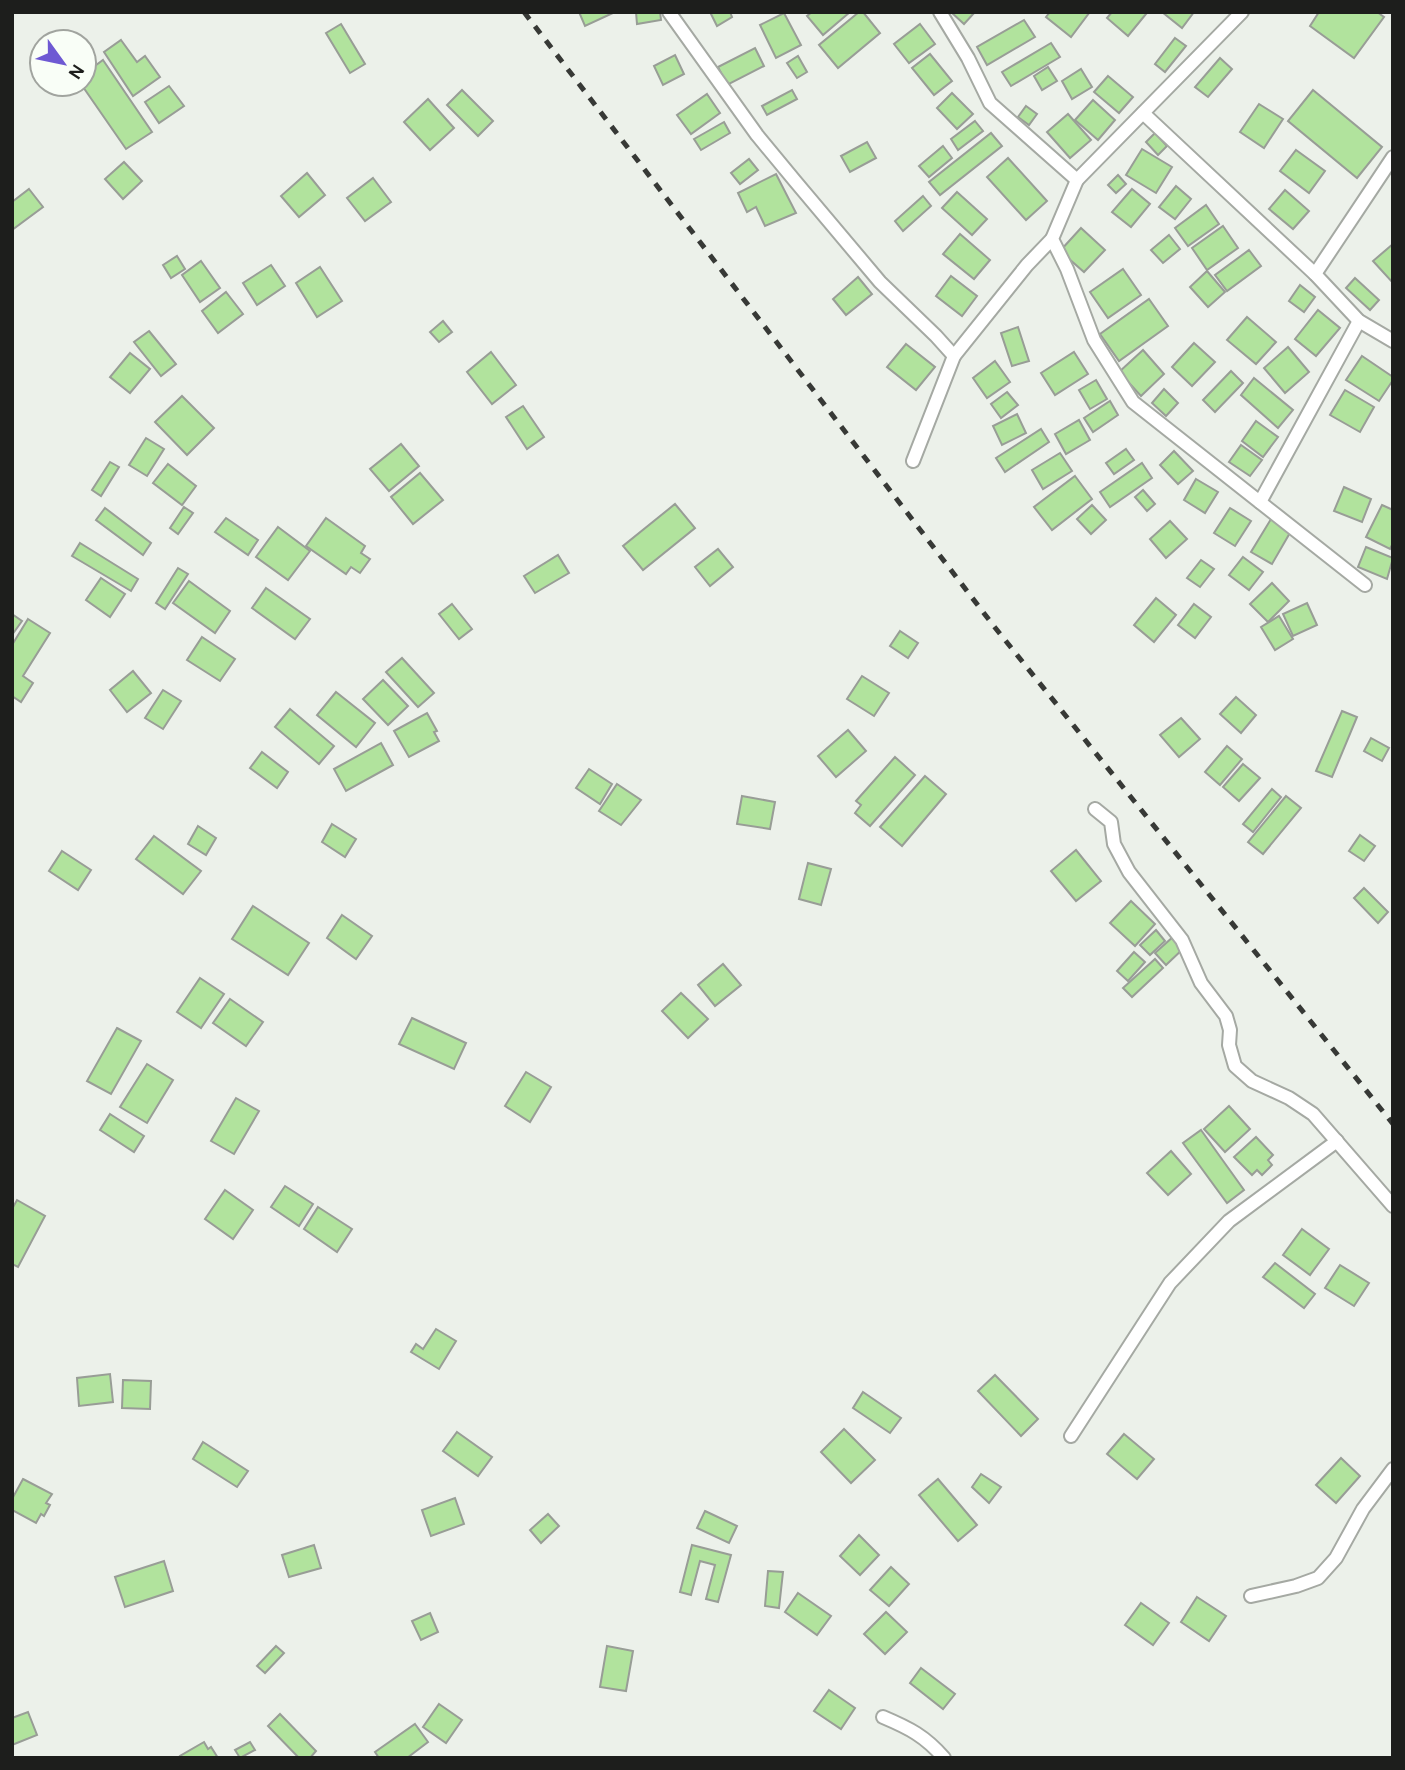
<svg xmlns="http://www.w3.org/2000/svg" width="1405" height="1770" font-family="Karla,sans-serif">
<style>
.building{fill:#b1e39d;stroke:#989d96;stroke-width:2}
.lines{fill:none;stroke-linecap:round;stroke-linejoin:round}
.street-casing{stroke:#a5a9a3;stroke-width:16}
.street{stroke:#fff;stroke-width:12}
.rail{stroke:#373936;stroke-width:5;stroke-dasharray:9 9;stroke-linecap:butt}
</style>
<rect width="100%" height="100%" fill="#ecf1ea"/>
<!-- building -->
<g class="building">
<polygon points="579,12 615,12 585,26"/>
<polygon points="636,12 660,12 661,20 637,24"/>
<polygon points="710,12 730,12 732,17 717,26"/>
<polygon points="812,12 850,12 823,35 807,16"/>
<polygon points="859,12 863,12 880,33 838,68 819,45"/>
<polygon points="951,12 975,12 964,24"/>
<polygon points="1050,12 1088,12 1089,13 1071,37 1046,17"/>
<polygon points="1112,12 1144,12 1146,14 1128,36 1107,18"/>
<polygon points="1162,12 1194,12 1182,28"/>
<polygon points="1319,12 1377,12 1384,17 1354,58 1310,26"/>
<polygon points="784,13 801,45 776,58 760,25"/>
<polygon points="1024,20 1035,37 987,65 977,47"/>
<polygon points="341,24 365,64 350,73 326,33"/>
<polygon points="920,24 935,44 909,63 894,44"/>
<polygon points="1175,38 1186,46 1165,72 1155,64"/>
<polygon points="121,40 137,62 145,56 160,77 133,96 104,52"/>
<polygon points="1051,43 1060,57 1011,86 1002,72"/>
<polygon points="755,48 764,66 727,85 718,67"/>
<polygon points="930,54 952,81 934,95 912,68"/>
<polygon points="675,55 684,74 663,85 654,66"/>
<polygon points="798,56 807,72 797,78 787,63"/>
<polygon points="1220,58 1232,69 1208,97 1195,87"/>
<polygon points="103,60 152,132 126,149 81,84 84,84 84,74"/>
<polygon points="1048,67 1057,81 1042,90 1034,76"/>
<polygon points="1081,69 1092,87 1072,99 1062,81"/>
<polygon points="1108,76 1133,97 1119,113 1094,92"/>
<polygon points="169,86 184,106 159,123 145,102"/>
<polygon points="462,90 493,121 478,136 447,105"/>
<polygon points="792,90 797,99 767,115 762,106"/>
<polygon points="1313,90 1382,147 1357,178 1288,121"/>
<polygon points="952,93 973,114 957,129 937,108"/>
<polygon points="707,94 720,113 691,134 677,115"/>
<polygon points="428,99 454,128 430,150 404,122"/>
<polygon points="1093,100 1115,120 1098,140 1075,120"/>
<polygon points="1259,104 1283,119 1264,148 1240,132"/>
<polygon points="1026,106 1037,114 1029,125 1018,117"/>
<polygon points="1068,114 1091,140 1070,158 1047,132"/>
<polygon points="975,121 983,131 958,150 951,139"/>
<polygon points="724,122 730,133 701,150 694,139"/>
<polygon points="991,133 1002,146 940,195 929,182"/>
<polygon points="1155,133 1167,146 1158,155 1146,142"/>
<polygon points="867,142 876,158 850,172 841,156"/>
<polygon points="943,146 952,158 929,177 919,166"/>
<polygon points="1142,149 1172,167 1156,193 1126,175"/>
<polygon points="1296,150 1325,171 1309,193 1280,171"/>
<polygon points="1008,158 1047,201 1026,220 987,177"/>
<polygon points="749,159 758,170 740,184 731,173"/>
<polygon points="124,162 142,181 123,199 105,179"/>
<polygon points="307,173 325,195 299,217 281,196"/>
<polygon points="776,174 796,213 765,226 756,207 747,212 738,193"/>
<polygon points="1118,175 1126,184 1116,193 1108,185"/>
<polygon points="373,178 391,202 365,221 347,198"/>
<polygon points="1176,186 1191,199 1175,219 1159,207"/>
<polygon points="29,189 43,207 12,230 12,202"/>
<polygon points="1132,189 1150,204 1131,227 1112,212"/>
<polygon points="1285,190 1309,211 1293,229 1269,209"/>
<polygon points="957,192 987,219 972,235 942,208"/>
<polygon points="923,196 931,206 903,231 895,221"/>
<polygon points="1206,205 1219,224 1188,246 1175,228"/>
<polygon points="1223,226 1238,248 1207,270 1192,248"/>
<polygon points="1081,228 1105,250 1084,272 1060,251"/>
<polygon points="960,234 990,260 974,279 943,254"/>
<polygon points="1169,235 1180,249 1163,263 1151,250"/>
<polygon points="1393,244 1393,283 1373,261"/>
<polygon points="1249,250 1261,266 1227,291 1215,275"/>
<polygon points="177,256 185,269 171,278 163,265"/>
<polygon points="201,261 220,288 200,302 182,275"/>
<polygon points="271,265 285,286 257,305 243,283"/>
<polygon points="320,267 342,301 317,317 296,283"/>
<polygon points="1123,269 1141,295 1108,318 1090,292"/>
<polygon points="1207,271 1225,292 1208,307 1190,287"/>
<polygon points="951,276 977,296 962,316 936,296"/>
<polygon points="858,277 872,294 846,315 833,299"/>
<polygon points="1355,278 1379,300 1370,310 1346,288"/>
<polygon points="1300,285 1315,297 1304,312 1289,301"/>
<polygon points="226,292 243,314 218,333 202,311"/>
<polygon points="1149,299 1168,326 1119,361 1100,334"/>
<polygon points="1318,310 1340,328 1316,356 1295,339"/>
<polygon points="1247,317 1276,342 1256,364 1227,340"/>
<polygon points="443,321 452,332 439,342 430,332"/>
<polygon points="1018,327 1029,361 1012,366 1001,333"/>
<polygon points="149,331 176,364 161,376 134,342"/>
<polygon points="1194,343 1215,362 1192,386 1172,367"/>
<polygon points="906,344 935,367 916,390 887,367"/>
<polygon points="1288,347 1309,372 1285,393 1264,368"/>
<polygon points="1143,350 1164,374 1141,396 1119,372"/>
<polygon points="491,352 516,385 492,404 467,372"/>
<polygon points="1074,352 1088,374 1055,395 1041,373"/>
<polygon points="130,353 150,369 130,393 110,377"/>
<polygon points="1362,356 1393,377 1393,380 1379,401 1346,380"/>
<polygon points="995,361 1010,382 987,398 973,378"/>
<polygon points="1231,371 1243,383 1215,412 1203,400"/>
<polygon points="1254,378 1293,410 1278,428 1241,395"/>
<polygon points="1096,380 1107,399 1090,409 1079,390"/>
<polygon points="1164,389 1178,403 1166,416 1152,403"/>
<polygon points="1345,390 1374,407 1360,432 1330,415"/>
<polygon points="1007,392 1018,405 1001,418 991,404"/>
<polygon points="182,396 214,428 187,455 155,422"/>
<polygon points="1110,401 1118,415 1093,432 1084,418"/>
<polygon points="523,406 544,437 527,449 506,417"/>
<polygon points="1017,414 1026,433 1002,445 993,426"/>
<polygon points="1079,420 1090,440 1066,454 1055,434"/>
<polygon points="1256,421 1278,437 1263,457 1242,441"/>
<polygon points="1041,429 1049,442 1005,472 996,458"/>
<polygon points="146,438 164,449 147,476 129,465"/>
<polygon points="401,444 419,466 389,491 370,469"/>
<polygon points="1241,445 1262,460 1250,476 1229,462"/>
<polygon points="1126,449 1134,460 1114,474 1106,463"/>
<polygon points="1174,451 1193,471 1178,484 1160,465"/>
<polygon points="1060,453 1072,471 1043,489 1032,470"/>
<polygon points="110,462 119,467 101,496 92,490"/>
<polygon points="1142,463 1152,478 1110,507 1100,492"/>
<polygon points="168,464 196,486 182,505 153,483"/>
<polygon points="420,473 443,500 413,524 391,497"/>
<polygon points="1075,476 1092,499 1052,530 1034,507"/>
<polygon points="1196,479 1218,492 1205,513 1184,500"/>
<polygon points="1344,487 1371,499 1362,522 1334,511"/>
<polygon points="1143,490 1155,504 1147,511 1135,497"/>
<polygon points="675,504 695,528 643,570 623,546"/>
<polygon points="1092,505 1106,520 1091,534 1077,519"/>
<polygon points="1382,505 1393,510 1393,543 1390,549 1366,537"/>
<polygon points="184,507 193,513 178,534 170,528"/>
<polygon points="105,508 151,543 143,555 96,520"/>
<polygon points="1230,508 1251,521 1235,546 1214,533"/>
<polygon points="226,518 258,540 248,555 215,532"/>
<polygon points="326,518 365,546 361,553 370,559 360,573 351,567 346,574 306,546"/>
<polygon points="1271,519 1291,531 1272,564 1251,552"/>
<polygon points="1170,521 1187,539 1166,558 1150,539"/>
<polygon points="278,527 310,551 288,580 256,557"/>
<polygon points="80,543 138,579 131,591 72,556"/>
<polygon points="1366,547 1393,558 1387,579 1358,567"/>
<polygon points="718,549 733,567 710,586 695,567"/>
<polygon points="558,555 569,573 535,593 524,576"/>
<polygon points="1243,557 1263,572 1249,590 1229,575"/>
<polygon points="1201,560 1214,569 1200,587 1187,578"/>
<polygon points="178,568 188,574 165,609 156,603"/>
<polygon points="101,578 125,594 110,617 86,600"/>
<polygon points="189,581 230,611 215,633 173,603"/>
<polygon points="1272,583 1289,601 1268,622 1250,604"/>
<polygon points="266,588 310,619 295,639 252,608"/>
<polygon points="1156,598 1176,615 1154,642 1134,625"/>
<polygon points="1307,603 1317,625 1293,636 1283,614"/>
<polygon points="452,604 472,629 459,639 439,614"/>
<polygon points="1194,604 1211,617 1195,638 1178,625"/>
<polygon points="12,614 22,621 12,635"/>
<polygon points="1279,616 1293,639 1275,650 1261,627"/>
<polygon points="28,619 50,633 23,676 33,683 21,702 12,696 12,645"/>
<polygon points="900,631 918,643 908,658 890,646"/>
<polygon points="202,637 235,659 220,681 187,660"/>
<polygon points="402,658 434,693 418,707 386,672"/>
<polygon points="133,671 151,693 127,712 110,690"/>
<polygon points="862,676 889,693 874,716 847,699"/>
<polygon points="383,680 408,706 388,725 363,699"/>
<polygon points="163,690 181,701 163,729 145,718"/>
<polygon points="336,692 375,723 356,747 317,715"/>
<polygon points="1236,697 1256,715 1241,733 1220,714"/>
<polygon points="290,709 334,746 319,764 275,727"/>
<polygon points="1342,711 1357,717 1332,777 1316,771"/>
<polygon points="427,713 437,731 434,732 439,741 409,757 394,731"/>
<polygon points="1181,718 1200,739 1179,757 1160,735"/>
<polygon points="848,730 866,751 836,777 818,756"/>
<polygon points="1371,738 1389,748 1382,761 1364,751"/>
<polygon points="381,743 393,765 346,791 334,769"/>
<polygon points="1227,746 1242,759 1220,785 1205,772"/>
<polygon points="262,752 288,772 277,788 250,768"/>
<polygon points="895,757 915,775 870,826 855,813 861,805 856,801"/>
<polygon points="1243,764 1260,778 1239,801 1223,787"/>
<polygon points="589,769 612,784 600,804 576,788"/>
<polygon points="925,776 946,794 902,846 880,827"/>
<polygon points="617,784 641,800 621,825 599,811"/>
<polygon points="1272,789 1281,797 1253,832 1243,824"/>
<polygon points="742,796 775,802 770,829 737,824"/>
<polygon points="1286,796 1301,808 1263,854 1248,842"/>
<polygon points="332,824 356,839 345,857 322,842"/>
<polygon points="198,826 216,838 206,855 188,844"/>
<polygon points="1360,835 1375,846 1364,861 1349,851"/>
<polygon points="154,836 201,871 183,894 136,859"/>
<polygon points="1076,850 1101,881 1076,901 1051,871"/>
<polygon points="62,851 91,870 78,890 49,871"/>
<polygon points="808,863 831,869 821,905 799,899"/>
<polygon points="1364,888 1388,912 1378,923 1354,898"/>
<polygon points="1131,901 1155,924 1135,946 1110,923"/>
<polygon points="253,906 309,943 288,975 232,939"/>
<polygon points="342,915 372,936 356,959 327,938"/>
<polygon points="1156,930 1165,941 1150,955 1140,945"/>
<polygon points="1174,936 1185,947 1166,965 1155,953"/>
<polygon points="1134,952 1145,962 1128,981 1117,971"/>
<polygon points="1155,959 1163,968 1132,997 1123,988"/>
<polygon points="723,964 741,985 715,1006 698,985"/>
<polygon points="200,978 224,994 201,1028 177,1012"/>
<polygon points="681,993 708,1019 688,1038 662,1011"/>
<polygon points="230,999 263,1022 246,1046 213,1023"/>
<polygon points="412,1018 466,1043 454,1069 399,1044"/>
<polygon points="117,1028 141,1041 111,1094 87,1081"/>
<polygon points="147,1064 173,1080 147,1123 120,1107"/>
<polygon points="526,1072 551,1087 530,1122 505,1106"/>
<polygon points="236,1098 259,1111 234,1154 211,1141"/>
<polygon points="1229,1106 1250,1129 1225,1152 1204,1129"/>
<polygon points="110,1114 144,1136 134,1152 100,1130"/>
<polygon points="1201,1130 1244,1190 1227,1203 1183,1143"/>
<polygon points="1256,1137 1273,1155 1268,1160 1272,1165 1262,1175 1257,1170 1252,1175 1234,1157"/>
<polygon points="1171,1151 1191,1174 1168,1195 1147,1173"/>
<polygon points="285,1186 313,1204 299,1226 271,1207"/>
<polygon points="225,1190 253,1210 233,1239 205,1219"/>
<polygon points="17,1200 45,1216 18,1267 12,1264 12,1209"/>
<polygon points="318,1207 352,1229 337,1252 304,1229"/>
<polygon points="1302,1229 1329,1249 1310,1275 1283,1255"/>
<polygon points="1275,1263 1315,1294 1304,1308 1263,1277"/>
<polygon points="1340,1265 1369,1283 1354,1306 1325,1288"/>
<polygon points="436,1329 456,1341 439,1369 411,1352 416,1344 423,1349"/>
<polygon points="110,1374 113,1402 79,1406 77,1378"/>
<polygon points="995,1375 1038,1419 1021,1436 978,1391"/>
<polygon points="123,1380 151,1381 150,1409 122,1408"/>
<polygon points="863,1392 901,1418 890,1433 853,1408"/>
<polygon points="844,1429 875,1460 851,1483 821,1452"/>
<polygon points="457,1432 492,1457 478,1476 443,1451"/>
<polygon points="1124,1434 1154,1459 1137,1479 1107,1454"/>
<polygon points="203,1442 248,1471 237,1487 193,1459"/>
<polygon points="1341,1458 1360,1476 1336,1503 1316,1485"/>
<polygon points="981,1474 1001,1487 989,1503 972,1487"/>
<polygon points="23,1479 52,1494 46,1503 50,1505 44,1516 41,1514 36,1523 12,1510 12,1499"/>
<polygon points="938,1479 977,1525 958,1541 919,1495"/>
<polygon points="455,1498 464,1524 431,1536 422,1510"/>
<polygon points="705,1511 737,1526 729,1543 697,1528"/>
<polygon points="548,1514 559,1526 541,1543 530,1530"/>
<polygon points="859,1535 879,1555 860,1575 840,1556"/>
<polygon points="314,1545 321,1568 289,1577 282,1555"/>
<polygon points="692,1545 731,1555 718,1602 706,1599 715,1565 700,1561 691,1595 680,1592"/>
<polygon points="164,1561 173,1591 125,1607 115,1577"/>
<polygon points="891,1567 909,1584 889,1606 870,1590"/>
<polygon points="768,1571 783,1572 779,1608 765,1606"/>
<polygon points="798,1593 831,1616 817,1635 785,1612"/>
<polygon points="1197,1597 1226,1616 1209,1641 1181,1622"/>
<polygon points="1141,1603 1169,1623 1153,1645 1125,1625"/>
<polygon points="886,1612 907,1632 885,1654 864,1634"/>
<polygon points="430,1613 438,1632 421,1640 412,1621"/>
<polygon points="276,1646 284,1653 265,1673 257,1666"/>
<polygon points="607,1646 633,1651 626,1691 600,1687"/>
<polygon points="921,1668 955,1694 943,1709 910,1683"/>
<polygon points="829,1690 855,1708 841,1729 814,1711"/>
<polygon points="439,1704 462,1720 446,1743 423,1727"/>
<polygon points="28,1712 37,1735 12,1745 12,1718"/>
<polygon points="280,1714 316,1751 310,1758 299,1758 268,1726"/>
<polygon points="415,1724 428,1742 407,1758 379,1758 375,1752"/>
<polygon points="204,1742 208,1749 211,1747 218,1758 181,1758 180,1756"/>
<polygon points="250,1742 255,1750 240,1758 235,1750"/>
</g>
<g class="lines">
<defs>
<g id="street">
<polyline points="669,12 757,135 795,181 880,282 936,336 954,356"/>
<polyline points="940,12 968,58 990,103 1077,180 1242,12"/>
<polyline points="1143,113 1315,274 1359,321 1393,341"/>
<polyline points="1077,180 1052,239 1067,269 1094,340 1133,402 1365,585"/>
<polyline points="1315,274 1393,157"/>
<polyline points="913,461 954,356 1027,265 1052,239"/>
<polyline points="1260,502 1359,321"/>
<polyline points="1095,809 1111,822 1114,844 1129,872 1182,940 1201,983 1226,1016 1230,1030 1229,1045 1235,1066 1252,1081 1289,1098 1313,1114 1393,1206"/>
<polyline points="1071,1436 1170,1283 1229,1221 1337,1141"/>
<polyline points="1251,1596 1296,1586 1318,1578 1336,1558 1363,1509 1393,1469"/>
<path d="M883 1717C909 1728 925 1736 944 1758"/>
</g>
</defs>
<!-- street casing -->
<use href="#street" class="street-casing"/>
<!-- street -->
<use href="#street" class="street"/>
<!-- rail -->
<polyline class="rail" points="524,12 993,625 1393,1124"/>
</g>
<!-- border -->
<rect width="1405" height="1770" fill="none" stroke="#1d1e1c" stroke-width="28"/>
<!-- north arrow -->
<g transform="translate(63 63) rotate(123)"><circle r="33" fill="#f9fef7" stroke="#a1a49f" stroke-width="2"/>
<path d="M0-5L12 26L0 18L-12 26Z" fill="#6e59d3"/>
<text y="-10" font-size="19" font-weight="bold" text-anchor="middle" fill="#1d1e1c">N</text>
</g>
</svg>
